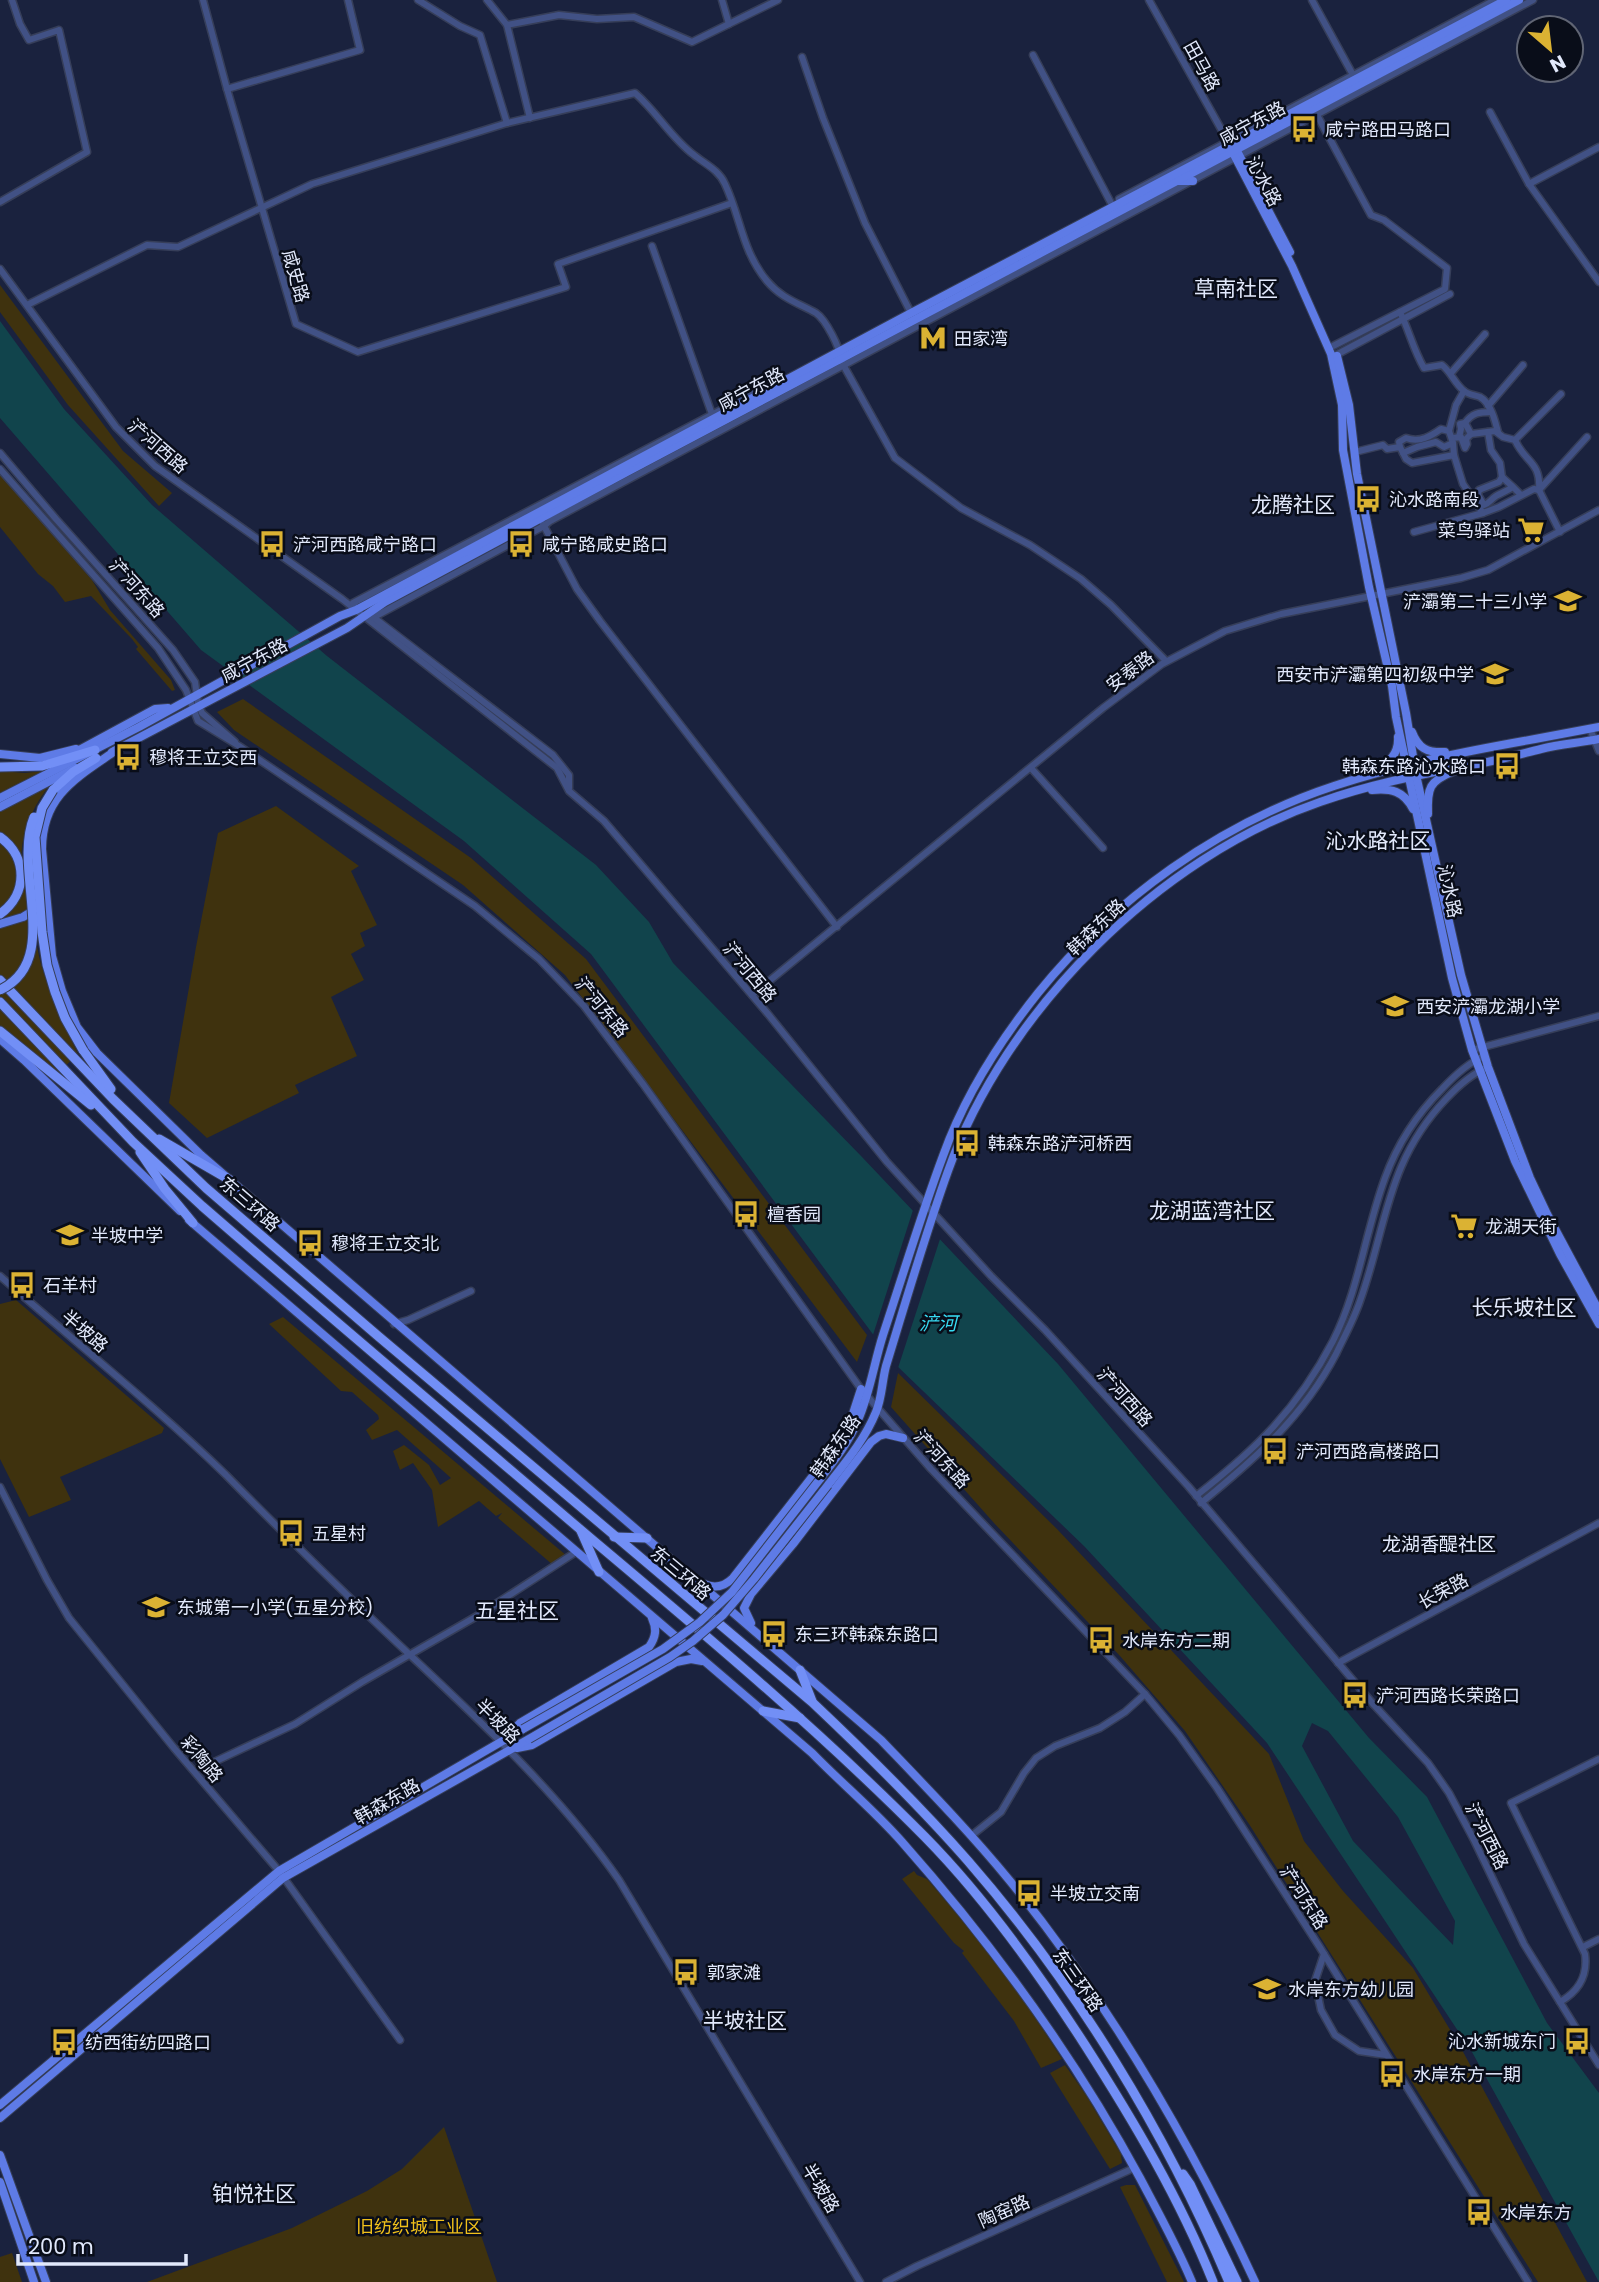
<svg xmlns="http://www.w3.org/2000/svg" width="1599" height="2282" font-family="Poppins,'Noto Sans SC',sans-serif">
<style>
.green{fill:#3f320e}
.water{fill:#11444c;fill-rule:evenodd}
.pier{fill:#1a223e}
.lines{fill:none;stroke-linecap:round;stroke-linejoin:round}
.minor-casing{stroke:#363e59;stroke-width:9}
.major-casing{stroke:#363e59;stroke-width:10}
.highway-casing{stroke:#363e59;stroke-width:11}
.minor{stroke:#415185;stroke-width:6}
.major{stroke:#5e7be6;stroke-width:8}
.highway{stroke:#728ff6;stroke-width:9}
.major-bridge-casing{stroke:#363e59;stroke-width:10;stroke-linecap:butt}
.highway-bridge-casing{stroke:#363e59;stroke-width:11;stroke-linecap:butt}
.major-bridge{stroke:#5e7be6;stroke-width:8}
.highway-bridge{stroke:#728ff6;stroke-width:9}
.labels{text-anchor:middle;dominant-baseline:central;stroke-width:5;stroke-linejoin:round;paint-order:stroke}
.street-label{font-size:18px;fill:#e2e9fc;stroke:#090d19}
.poi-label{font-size:18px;fill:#e2e9fc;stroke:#090d19;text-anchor:start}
.park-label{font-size:18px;fill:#f0c01b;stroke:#090d19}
.water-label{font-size:19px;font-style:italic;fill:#37dcf3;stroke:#090d19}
.neighbourhood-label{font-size:19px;fill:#e2e9fc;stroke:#090d19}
.quarter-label{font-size:21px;fill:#e2e9fc;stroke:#090d19}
</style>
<rect width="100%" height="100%" fill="#1a223e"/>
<!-- green -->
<g class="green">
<polygon points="0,285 123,451 172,493 159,506 68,405 0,312"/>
<polygon points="0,473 92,580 110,610 171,680 175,690 172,691 136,649 138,647 132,639 91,596 65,602 53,586 38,574 0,527"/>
<polygon points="243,699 471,858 586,959 867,1335 857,1362 565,975 463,885 234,730 217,712"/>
<path d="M0 771 25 773 44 771 50 785C32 807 17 840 23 869 25 878 30 885 32 895 34 918 35 942 41 964 50 996 64 1025 78 1054L58 1073 0 1026Z"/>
<polygon points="276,806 359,866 351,871 377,925 360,933 365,946 351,954 364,980 331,997 357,1056 295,1085 299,1093 207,1138 169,1103 196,947 218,833"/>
<polygon points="16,1300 164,1428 162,1433 60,1477 71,1500 29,1517 0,1459 0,1304"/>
<polygon points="283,1317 567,1556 553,1565 498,1518 502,1513 496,1516 479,1501 438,1527 432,1490 413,1463 400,1470 393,1451 404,1445 429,1465 440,1485 451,1478 397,1430 372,1440 366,1430 379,1419 378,1415 352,1392 341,1391 269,1324"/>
<polygon points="898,1373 1057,1529 1269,1754 1304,1841 1343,1891 1413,1968 1461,2048 1587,2282 1538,2282 1249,1824 1185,1731 1120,1656 994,1523 891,1407"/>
<path d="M914 1871 917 1875 927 1879C977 1936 1022 1995 1062 2059L1041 2068 1014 2021 962 1953 964 1951 954 1943 902 1879Z"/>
<polygon points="1065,2065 1086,2095 1121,2154 1122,2163 1110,2169 1050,2073"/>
<polygon points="444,2127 497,2282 147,2282 292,2228 367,2191 402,2169"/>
<polygon points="1126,2185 1135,2185 1184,2282 1167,2282 1120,2187"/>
<polygon points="12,2253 22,2282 0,2282 0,2257"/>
</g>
<!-- water -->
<path class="water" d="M0 321 64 409 152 505 327 656 596 865 649 922 673 963 862 1157 1058 1364 1369 1738 1427 1797 1547 2023 1599 2093V2282L1472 2052 1267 1743 1084 1546 895 1364 591 954 464 841 201 650 0 418ZM1312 1723 1328 1731 1398 1817 1455 1921 1453 1945 1353 1841 1302 1746Z"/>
<!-- pier -->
<polygon class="pier" points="914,1207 941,1236 897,1371 872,1338"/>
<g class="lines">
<defs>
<g id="minor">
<polyline points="203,0 227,89 296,324 358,352 566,287 558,264 732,203"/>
<polyline points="418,0 460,26 480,35 507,123"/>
<polyline points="487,0 507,25 530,118"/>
<polyline points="722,0 729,24"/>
<polyline points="1149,0 1230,145"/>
<polyline points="1312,0 1353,75"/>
<polyline points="507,25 559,15 597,19 634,17 692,42 778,0"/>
<polyline points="1033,55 1111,203"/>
<polyline points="802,57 823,118 865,223 911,313"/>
<polyline points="227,89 360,50 348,0"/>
<polyline points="1490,112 1529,184 1599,282"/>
<polyline points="1317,115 1371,215 1384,220 1447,268 1445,289 1333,346"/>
<polyline points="1529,184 1599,147"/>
<polyline points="1119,199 1495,0"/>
<polyline points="0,202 87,152 59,30 29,40 20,24 12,0"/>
<polyline points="652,246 713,417"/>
<polyline points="0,269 116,427 155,466 342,599 557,768 569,791 604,821 768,1014 887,1162 991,1276 1045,1330 1188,1486 1374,1705 1428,1763 1449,1793 1474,1840 1524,1944 1599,2065"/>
<path d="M27 305 147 245 178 247 312 184 507 123 635 93C657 112 671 138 694 155 705 164 719 170 725 184 741 218 742 251 767 281 781 298 798 303 816 313 825 319 841 348 840 359L895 458 961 508 1030 545 1081 579 1111 605 1166 661"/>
<path d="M1400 312C1409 330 1413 349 1424 368L1442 365C1451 372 1455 384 1464 391 1469 395 1475 395 1480 397 1491 403 1495 421 1498 432"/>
<polyline points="1336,355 1450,294"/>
<polyline points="1451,373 1485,334"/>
<polyline points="1488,406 1523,365"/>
<path d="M1465 423C1472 413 1479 412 1491 412"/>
<polyline points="1449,431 1456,405 1464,391"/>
<polyline points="1488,432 1491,450 1500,463 1502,477"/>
<polyline points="1459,437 1461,429 1460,424 1465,423 1471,434"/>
<path d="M1453 438 1461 437 1465 448 1467 444 1466 439 1471 434 1495 431 1503 437 1515 440C1525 463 1541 461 1539 490L1587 437"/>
<polyline points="1515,440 1561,394"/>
<path d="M1400 447 1399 442 1406 438C1420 443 1431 436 1441 429L1449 431 1453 443"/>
<polyline points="1355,452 1383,445 1387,449 1400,447 1406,459 1412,463 1454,455 1463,484 1483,513 1499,507 1534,489 1539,490 1560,532"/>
<polyline points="0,453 56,519 173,650 195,682 198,703 202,713 235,742"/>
<polyline points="1403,453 1417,447 1436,442 1444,447 1453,443 1454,455"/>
<polyline points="0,469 158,648 186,690 198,721 239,746 475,906 539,959 584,1006 643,1084 861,1389 931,1469 1145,1694 1179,1735 1217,1788 1319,1946 1528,2282"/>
<path d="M1513 487 1502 477 1499 482 1479 490 1478 495 1484 505C1490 503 1490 500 1496 496 1501 493 1507 491 1513 487L1521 495"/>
<polyline points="543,524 577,589 600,621 837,927"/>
<polyline points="1414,532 1483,513"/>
<polyline points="356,610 353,603 776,381"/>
<polyline points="364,617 374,617 544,526 550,521 1533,0"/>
<polyline points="373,617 553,755 569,775 569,788"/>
<polyline points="1590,729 1599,751"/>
<polyline points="1031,768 1103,848"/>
<polyline points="752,995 1103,708 1162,664 1225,631 1281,614 1461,578 1488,570 1599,510"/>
<polyline points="1472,1050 1599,1016"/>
<path d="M0 1276C75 1342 154 1405 226 1475 274 1524 323 1572 373 1620 459 1702 551 1782 619 1880L860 2282"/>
<polyline points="394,1324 408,1320 471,1291"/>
<polyline points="0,1487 47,1580 69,1618 174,1748 279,1871 400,2040"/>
<path d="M1196 1496C1256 1449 1297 1410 1333 1341 1359 1290 1365 1232 1385 1178 1397 1145 1417 1114 1442 1089 1454 1076 1468 1063 1484 1056"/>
<path d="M1201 1503C1255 1459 1303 1417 1336 1354 1344 1337 1354 1319 1360 1301 1387 1226 1386 1162 1446 1099 1458 1086 1471 1074 1488 1067"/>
<polyline points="1338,1663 1599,1523"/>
<polyline points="214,1762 295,1724 362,1682 477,1616 576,1552"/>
<polyline points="971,1836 1001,1812 1024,1773 1036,1758 1055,1746 1100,1728 1125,1712 1145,1694"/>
<polyline points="1583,1947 1599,1939"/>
<polyline points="1324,1954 1315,1981 1321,2010 1335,2035 1359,2051 1386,2055"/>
<path d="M1560 2002C1579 1991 1588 1976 1585 1954L1511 1803 1599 1759"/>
<polyline points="886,2282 917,2266 1134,2168"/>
</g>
<g id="major">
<polyline points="1233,147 1236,149 1290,252"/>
<polyline points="1231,149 1292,266 1331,354 1342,405 1343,450 1369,587 1392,686 1396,717 1452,978 1472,1050 1515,1161 1560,1254 1599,1324"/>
<polyline points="1178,181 1193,181"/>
<polyline points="1337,356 1349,405 1357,474 1406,713 1416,775 1461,975 1488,1067 1530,1178 1547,1214 1599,1311"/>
<path d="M1412 732C1418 748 1427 753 1445 752"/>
<path d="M115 751C76 778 42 796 42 849L52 956 62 991 77 1027 97 1053 201 1155 881 1740C925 1786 969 1831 1010 1881 1109 2003 1189 2139 1255 2282"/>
<polyline points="112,752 347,628 385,602 627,472 1519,0"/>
<polyline points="0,754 40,758 76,749"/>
<polyline points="70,755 155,709 168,708"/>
<path d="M1375 770C1389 763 1399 754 1398 737"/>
<path d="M1372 790C1391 788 1404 791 1413 809"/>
<polyline points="0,798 139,727 340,616 356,610 911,313 1506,0"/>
<polyline points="0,807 75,768"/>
<path d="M1428 814C1427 788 1429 781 1454 771"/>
<polyline points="0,924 23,917 36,909"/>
<polyline points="0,1039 24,1060 180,1211"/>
<path d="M189 1220 812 1753C841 1783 874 1810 902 1842 994 1946 1074 2056 1140 2178 1158 2212 1177 2246 1192 2282"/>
<path d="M820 1479C834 1461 849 1442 858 1420 870 1393 874 1363 883 1335 903 1275 921 1215 943 1156 964 1097 999 1042 1038 993 1114 899 1219 824 1334 786 1400 764 1467 751 1535 739 1556 735 1577 731 1599 727"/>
<path d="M828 1485C846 1462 865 1439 876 1412 882 1398 882 1381 886 1366 906 1301 925 1235 948 1171 1005 1011 1159 857 1320 802 1368 785 1417 775 1467 766 1492 762 1517 755 1541 749 1560 744 1580 743 1599 739"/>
<path d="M704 1584C715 1589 724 1587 733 1578L841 1440 849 1426 861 1389"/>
<polyline points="751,1623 744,1608 751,1594 793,1544 871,1442 879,1436 886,1434 903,1438"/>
<path d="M511 1732 520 1723 649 1647C656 1637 657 1629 652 1618"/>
<polyline points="517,1748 532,1745 676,1662 691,1659 702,1661"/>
<polyline points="0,2105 279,1871 523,1729"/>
<polyline points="0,2118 283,1878 529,1739"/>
<polyline points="0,2155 46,2282"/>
<polyline points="0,2182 34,2282"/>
</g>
<g id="highway">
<polyline points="0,767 42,766 95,750"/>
<polyline points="53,790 73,772 96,758"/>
<path d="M0 837C28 857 28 894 0 914"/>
<path d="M0 980 113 1099 206 1188 378 1336 812 1702C866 1753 919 1805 968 1861 1076 1985 1165 2131 1229 2282"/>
<path d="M0 1002 133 1142 202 1206C332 1319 464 1430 595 1542 708 1637 821 1732 925 1837 986 1899 1038 1972 1085 2045 1133 2120 1180 2199 1213 2282"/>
<polyline points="0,1031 91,1105"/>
<polyline points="83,1050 111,1089"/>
<polyline points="159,1139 230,1180"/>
<polyline points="140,1152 165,1189 193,1223"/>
<polyline points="581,1531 599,1572"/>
<polyline points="614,1537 647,1538"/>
<polyline points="800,1670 812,1701"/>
<polyline points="763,1711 800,1718"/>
<polyline points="1183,2174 1190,2184 1237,2282"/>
</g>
</defs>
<!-- minor casing -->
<use href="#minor" class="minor-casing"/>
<!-- major casing -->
<use href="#major" class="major-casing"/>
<!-- highway casing -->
<use href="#highway" class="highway-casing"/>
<!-- minor -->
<use href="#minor" class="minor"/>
<!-- major -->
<use href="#major" class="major"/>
<!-- highway -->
<use href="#highway" class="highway"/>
<defs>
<g id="major-bridge">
<polyline points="523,1729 663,1649 700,1622 732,1592 820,1479"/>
<polyline points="529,1739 670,1657 693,1641 723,1615 754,1579 828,1485"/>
</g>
<g id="highway-bridge">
<polyline points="53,790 42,808 35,837 42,932 47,965 55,992 65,1018 83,1050"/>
<path d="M0 990C63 960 12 871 34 817"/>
</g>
</defs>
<!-- major-bridge casing -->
<use href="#major-bridge" class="major-bridge-casing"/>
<!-- highway-bridge casing -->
<use href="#highway-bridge" class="highway-bridge-casing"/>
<!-- major-bridge -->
<use href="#major-bridge" class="major-bridge"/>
<!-- highway-bridge -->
<use href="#highway-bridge" class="highway-bridge"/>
</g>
<!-- icons -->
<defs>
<symbol id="bus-bare" viewBox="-9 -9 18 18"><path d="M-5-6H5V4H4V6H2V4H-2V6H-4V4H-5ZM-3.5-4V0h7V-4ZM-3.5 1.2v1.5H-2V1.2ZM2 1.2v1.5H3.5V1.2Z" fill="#dbb233" stroke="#090d19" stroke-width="2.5" paint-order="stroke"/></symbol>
<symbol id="metro-bare" viewBox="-9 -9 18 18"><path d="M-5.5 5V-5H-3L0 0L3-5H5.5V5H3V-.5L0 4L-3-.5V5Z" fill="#dbb233" stroke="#090d19" stroke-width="2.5" paint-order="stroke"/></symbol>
<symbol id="supermarket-bare" viewBox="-9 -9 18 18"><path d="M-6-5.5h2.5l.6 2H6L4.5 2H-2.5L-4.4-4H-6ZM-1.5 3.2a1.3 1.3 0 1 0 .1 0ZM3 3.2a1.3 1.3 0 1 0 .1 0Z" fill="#dbb233" stroke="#090d19" stroke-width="2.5" paint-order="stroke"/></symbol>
<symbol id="school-bare" viewBox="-9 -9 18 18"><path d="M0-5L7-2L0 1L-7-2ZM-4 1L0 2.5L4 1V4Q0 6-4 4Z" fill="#dbb233" stroke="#090d19" stroke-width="2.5" paint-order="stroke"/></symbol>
</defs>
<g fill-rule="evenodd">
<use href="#bus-bare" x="1285" y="110" width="38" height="38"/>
<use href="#metro-bare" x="914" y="319" width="38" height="38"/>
<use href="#bus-bare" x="1349" y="480" width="38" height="38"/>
<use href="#supermarket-bare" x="1512" y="511" width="38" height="38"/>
<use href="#bus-bare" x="253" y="525" width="38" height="38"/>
<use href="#bus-bare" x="502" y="525" width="38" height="38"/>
<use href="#school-bare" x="1549" y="582" width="38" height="38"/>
<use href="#school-bare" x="1476" y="655" width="38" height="38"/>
<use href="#bus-bare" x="109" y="738" width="38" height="38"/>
<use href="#bus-bare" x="1488" y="747" width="38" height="38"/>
<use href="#school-bare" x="1376" y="987" width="38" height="38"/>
<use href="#bus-bare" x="948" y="1124" width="38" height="38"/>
<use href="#bus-bare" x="727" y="1195" width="38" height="38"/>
<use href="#supermarket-bare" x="1445" y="1207" width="38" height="38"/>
<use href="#school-bare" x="51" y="1216" width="38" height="38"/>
<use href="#bus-bare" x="291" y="1224" width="38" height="38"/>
<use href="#bus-bare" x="3" y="1266" width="38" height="38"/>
<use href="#bus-bare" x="1256" y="1432" width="38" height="38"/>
<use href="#bus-bare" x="272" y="1514" width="38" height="38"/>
<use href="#school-bare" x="137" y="1588" width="38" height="38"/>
<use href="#bus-bare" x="755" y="1615" width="38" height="38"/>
<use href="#bus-bare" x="1082" y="1621" width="38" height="38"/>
<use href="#bus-bare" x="1336" y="1676" width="38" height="38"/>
<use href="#bus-bare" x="1010" y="1874" width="38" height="38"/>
<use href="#bus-bare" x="667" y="1953" width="38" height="38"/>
<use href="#school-bare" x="1248" y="1970" width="38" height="38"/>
<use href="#bus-bare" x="1558" y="2022" width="38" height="38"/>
<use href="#bus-bare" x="45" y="2023" width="38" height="38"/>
<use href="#bus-bare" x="1373" y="2055" width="38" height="38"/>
<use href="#bus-bare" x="1460" y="2193" width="38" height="38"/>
</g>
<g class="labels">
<!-- street labels -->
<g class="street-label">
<text transform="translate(1202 66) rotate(61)">田马路</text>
<text transform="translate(1252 123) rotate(-28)">咸宁东路</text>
<text transform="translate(1264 181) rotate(62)">沁水路</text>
<text transform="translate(296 276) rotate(74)">咸史路</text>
<text transform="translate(751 389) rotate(-28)">咸宁东路</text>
<text transform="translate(158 446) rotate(41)">浐河西路</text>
<text transform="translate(137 588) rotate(48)">浐河东路</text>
<text transform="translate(254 660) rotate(-28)">咸宁东路</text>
<text transform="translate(1130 671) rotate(-37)">安泰路</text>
<text transform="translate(1450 891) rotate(78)">沁水路</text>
<text transform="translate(1096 927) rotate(-44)">韩森东路</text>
<text transform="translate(750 972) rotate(50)">浐河西路</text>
<text transform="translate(602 1007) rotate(50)">浐河东路</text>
<text transform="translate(250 1204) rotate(41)">东三环路</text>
<text transform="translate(85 1331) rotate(41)">半坡路</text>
<text transform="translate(1125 1397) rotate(48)">浐河西路</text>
<text transform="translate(835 1446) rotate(-55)">韩森东路</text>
<text transform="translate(942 1459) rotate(47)">浐河东路</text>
<text transform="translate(681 1573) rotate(40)">东三环路</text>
<text transform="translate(1443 1591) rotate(-28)">长荣路</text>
<text transform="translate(498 1721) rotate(45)">半坡路</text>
<text transform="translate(202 1759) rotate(50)">彩陶路</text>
<text transform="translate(387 1801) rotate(-30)">韩森东路</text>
<text transform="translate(1487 1836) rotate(63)">浐河西路</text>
<text transform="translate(1304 1897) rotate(57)">浐河东路</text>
<text transform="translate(1078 1980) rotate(55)">东三环路</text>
<text transform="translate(821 2188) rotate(59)">半坡路</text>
<text transform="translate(1004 2211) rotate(-24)">陶窑路</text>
</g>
<!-- poi labels -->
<g class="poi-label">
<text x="1325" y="129">咸宁路田马路口</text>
<text x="954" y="338">田家湾</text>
<text x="1389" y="499">沁水路南段</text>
<text x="1510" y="530" text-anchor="end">菜鸟驿站</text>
<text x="293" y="544">浐河西路咸宁路口</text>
<text x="542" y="544">咸宁路咸史路口</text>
<text x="1547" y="601" text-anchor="end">浐灞第二十三小学</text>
<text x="1474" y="674" text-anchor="end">西安市浐灞第四初级中学</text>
<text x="149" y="757">穆将王立交西</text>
<text x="1486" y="766" text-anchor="end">韩森东路沁水路口</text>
<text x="1416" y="1006">西安浐灞龙湖小学</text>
<text x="988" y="1143">韩森东路浐河桥西</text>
<text x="767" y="1214">檀香园</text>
<text x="1485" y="1226">龙湖天街</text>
<text x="91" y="1235">半坡中学</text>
<text x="331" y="1243">穆将王立交北</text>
<text x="43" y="1285">石羊村</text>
<text x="1296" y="1451">浐河西路高楼路口</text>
<text x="312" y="1533">五星村</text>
<text x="177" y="1607">东城第一小学(五星分校)</text>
<text x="795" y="1634">东三环韩森东路口</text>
<text x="1122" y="1640">水岸东方二期</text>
<text x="1376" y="1695">浐河西路长荣路口</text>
<text x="1050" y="1893">半坡立交南</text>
<text x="707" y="1972">郭家滩</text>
<text x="1288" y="1989">水岸东方幼儿园</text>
<text x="1556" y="2041" text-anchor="end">沁水新城东门</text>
<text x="85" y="2042">纺西街纺四路口</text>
<text x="1413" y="2074">水岸东方一期</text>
<text x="1500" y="2212">水岸东方</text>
</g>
<!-- park labels -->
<g class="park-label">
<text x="419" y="2226">旧纺织城工业区</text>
</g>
<!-- water labels -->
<g class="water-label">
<text x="938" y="1323">浐河</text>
</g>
<!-- neighbourhood labels -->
<g class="neighbourhood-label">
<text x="1439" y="1544">龙湖香醍社区</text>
</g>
<!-- quarter labels -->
<g class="quarter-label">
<text x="1236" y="288">草南社区</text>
<text x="1293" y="504">龙腾社区</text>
<text x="1378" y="840">沁水路社区</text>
<text x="1212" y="1210">龙湖蓝湾社区</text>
<text x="1524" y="1307">长乐坡社区</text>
<text x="517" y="1610">五星社区</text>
<text x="745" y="2020">半坡社区</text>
<text x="254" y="2193">铂悦社区</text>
</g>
</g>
<!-- north arrow -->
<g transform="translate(1550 49) rotate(152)"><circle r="33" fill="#090d19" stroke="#606574" stroke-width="2"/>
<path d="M0-5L12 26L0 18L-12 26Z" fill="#dbb233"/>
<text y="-10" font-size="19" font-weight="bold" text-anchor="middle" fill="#e2e9fc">N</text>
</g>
<!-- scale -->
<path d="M18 2254v10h168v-10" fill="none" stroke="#e2e9fc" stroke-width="3.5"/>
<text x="28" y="2254" font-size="21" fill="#e2e9fc" stroke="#090d19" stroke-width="5" paint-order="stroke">200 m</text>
</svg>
